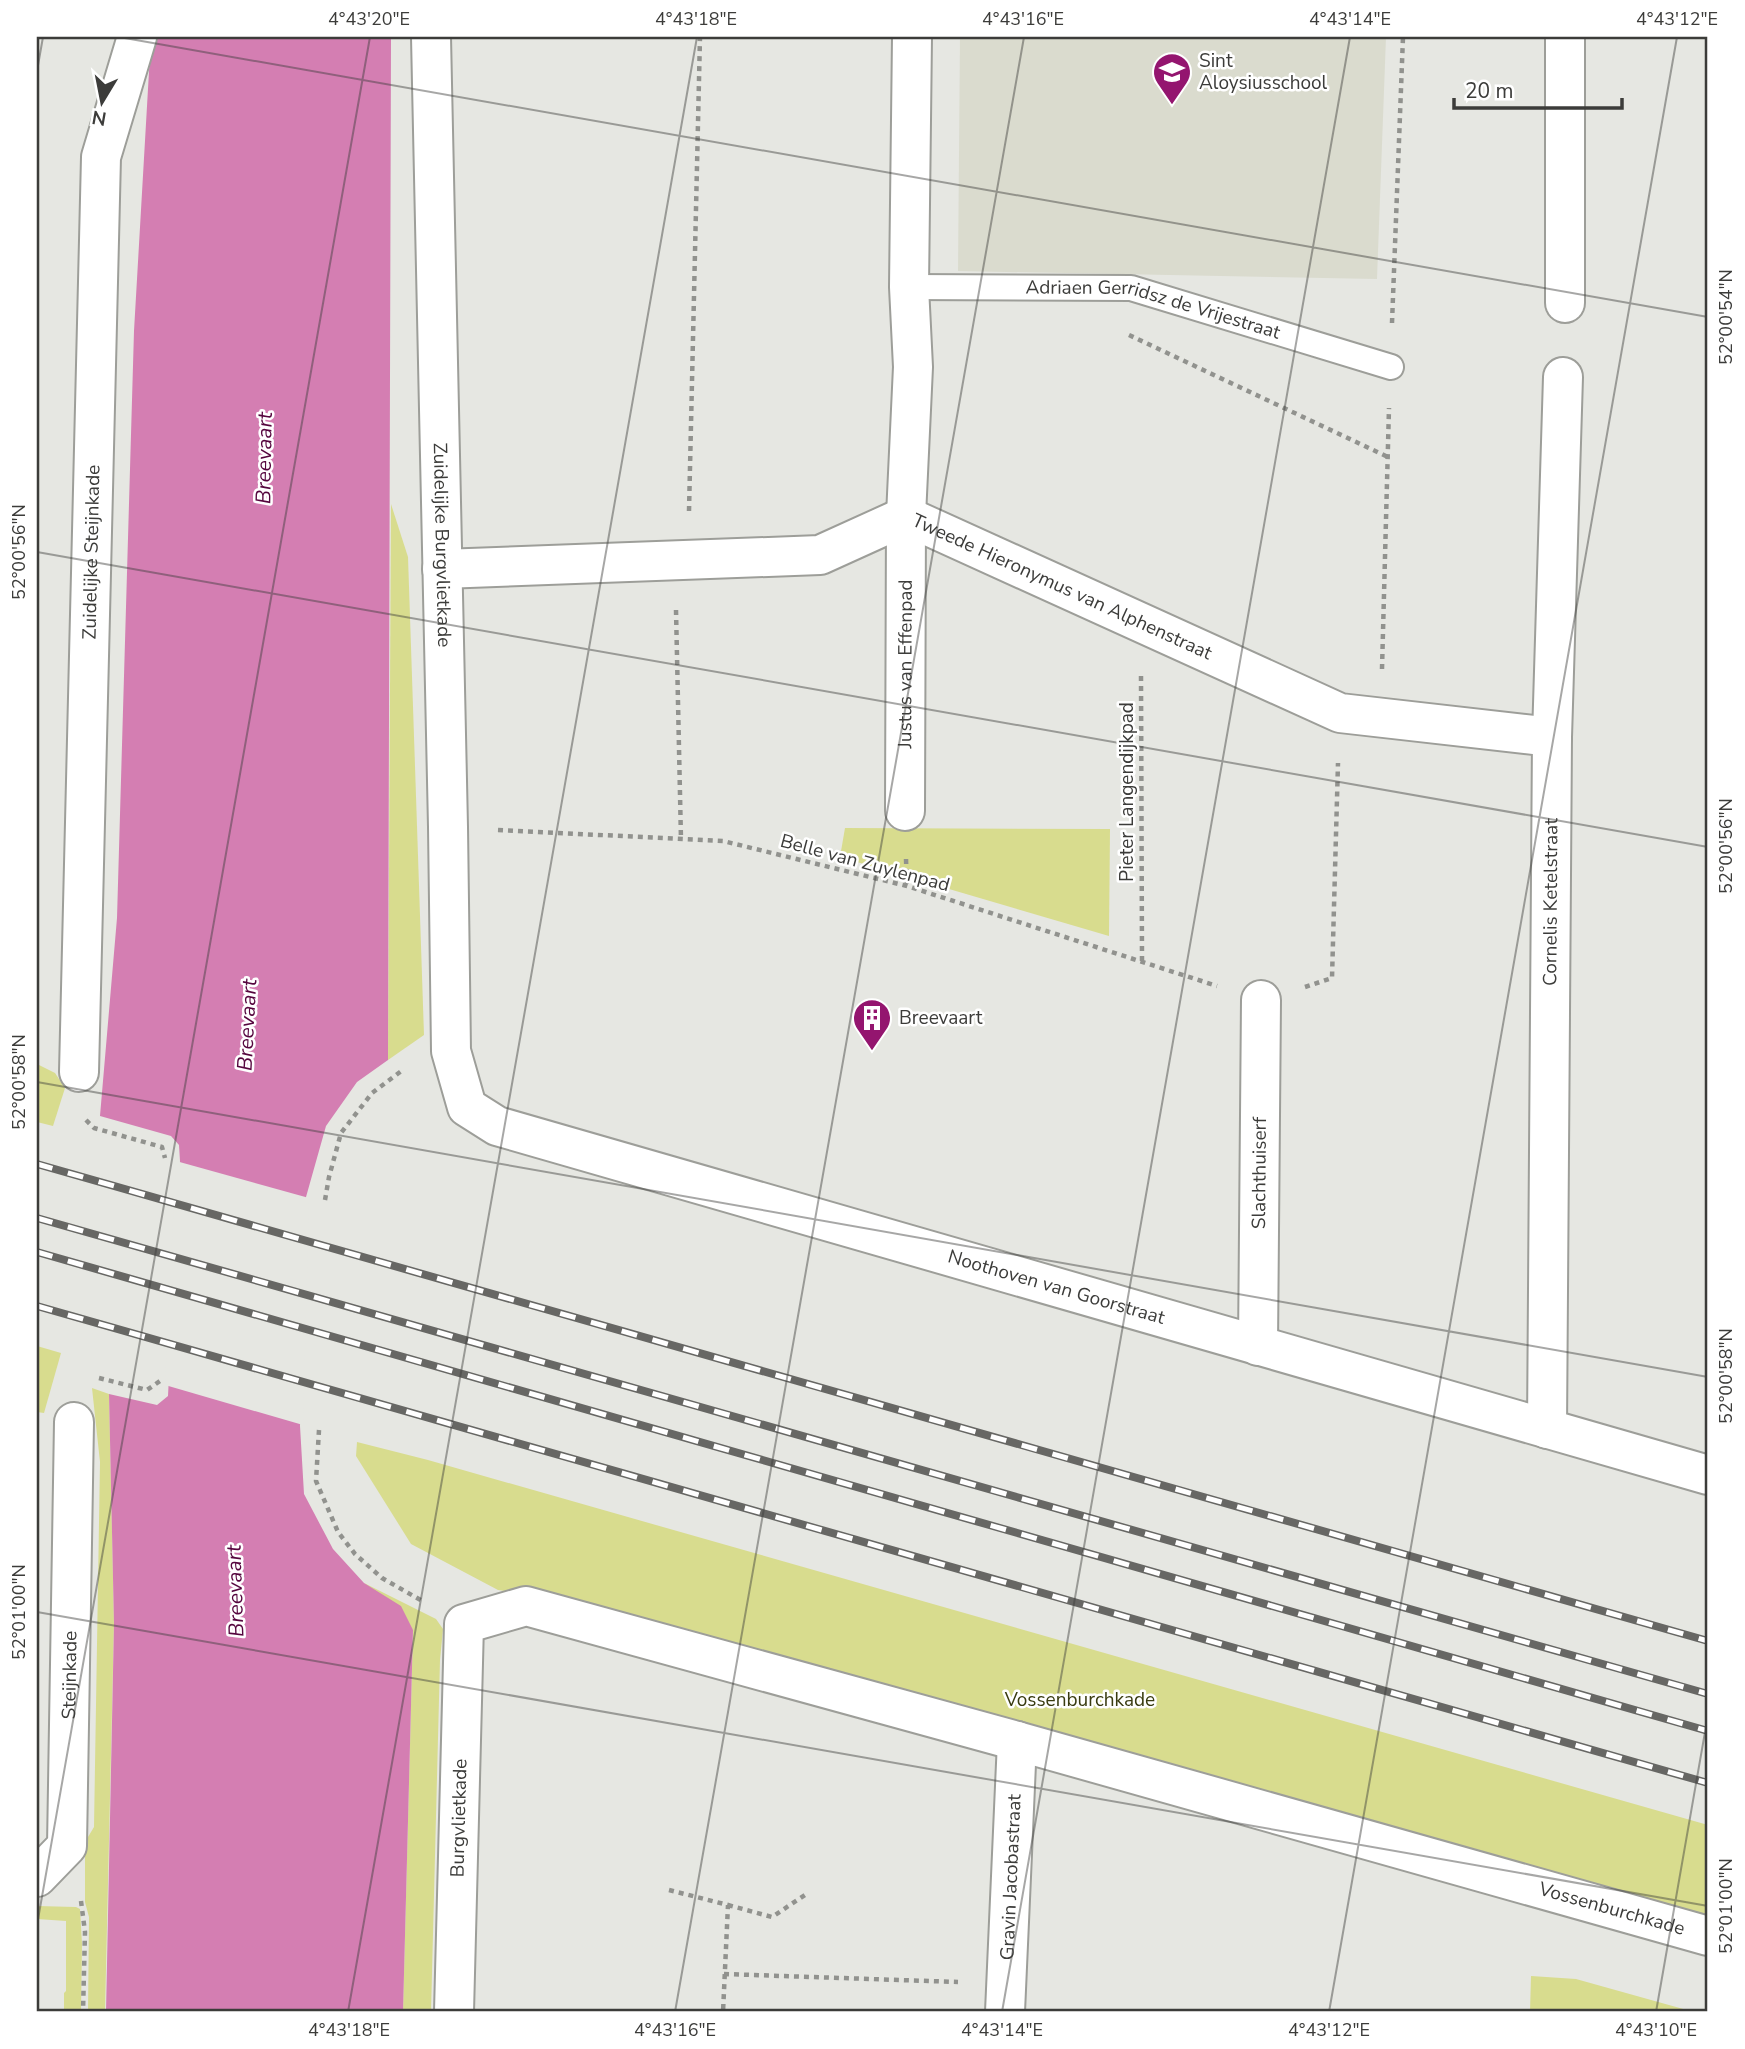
<svg xmlns="http://www.w3.org/2000/svg" width="1745" height="2049" font-family="'Nunito Sans',sans-serif">
<style>
.built{fill:#dadbce}
.green{fill:#d8dc8e}
.water{fill:#d47eb2}
.pier{fill:#e6e7e2}
.lines{fill:none;stroke-linecap:round;stroke-linejoin:round}
.service-casing{stroke:#9d9e99;stroke-width:28}
.minor-casing{stroke:#9d9e99;stroke-width:42}
.path{stroke:#91928e;stroke-width:4.5;stroke-dasharray:5 5;stroke-linecap:butt}
.service{stroke:#fff;stroke-width:24}
.minor{stroke:#fff;stroke-width:38}
.rail-casing{stroke:#676764;stroke-width:8}
.rail{stroke:#fff;stroke-width:5;stroke-dasharray:16;stroke-linecap:butt}
.ticks{fill:none;stroke:#3c3c3a;stroke-width:2;stroke-opacity:0.45}
.labels{text-anchor:middle;dominant-baseline:central;stroke-width:5;stroke-linejoin:round;paint-order:stroke}
.poi-label{font-size:19px;fill:#3c3c3a;stroke:#fff;text-anchor:start}
.street-label{font-size:19px;fill:#3c3c3a;stroke:#fff}
.park-label{font-size:19px;fill:#393b10;stroke:#fff}
.water-label{font-size:21px;font-style:italic;fill:#55053e;stroke:#fff}
.neatline{fill:none;stroke:#3c3c3a;stroke-width:2.5}
.ticks-label{font-size:18px;text-anchor:middle;fill:#3c3c3a}
</style>
<rect width="100%" height="100%" fill="#e6e7e2"/>
<!-- built -->
<polygon class="built" points="960,37 1386,37 1377,279 958,271"/>
<!-- green -->
<g class="green">
<polygon points="391,504 408,557 424,1035 388,1060"/>
<polygon points="845,828 1110,829 1109,936 840,857"/>
<polygon points="37,1064 55,1073 65,1088 53,1126 37,1122"/>
<polygon points="37,1346 61,1353 44,1413 37,1412"/>
<polygon points="92,1388 109,1394 114,1624 105,2012 88,2012 89,1917 85,1902 85,1842 94,1827 100,1462"/>
<polygon points="357,1442 428,1460 1708,1825 1708,1921 553,1598 498,1590 411,1544 356,1456"/>
<polygon points="364,1583 436,1619 443,1629 440,1660 431,2012 403,2012 413,1630"/>
<polygon points="37,1906 76,1907 80,1909 82,1944 81,2012 64,2012 64,1993 66,1991 66,1921 37,1919"/>
<polygon points="1531,1976 1576,1979 1694,2012 1530,2012"/>
</g>
<!-- water -->
<polygon class="water" points="151,37 391,37 388,1060 357,1082 326,1126 306,1197 300,1426 304,1494 333,1549 364,1583 401,1606 413,1630 403,2012 106,2012 114,1624 109,1394 157,1405 168,1396 180,1161 179,1145 171,1136 100,1116 117,918 134,331"/>
<!-- pier -->
<polygon class="pier" points="176,1161 309,1198 303,1425 165,1385"/>
<g class="lines">
<defs>
<g id="service">
<path id="s1" d="M909 287 1131 288 1391 367"/>
</g>
<g id="minor">
<path id="s2" d="M431 37 448 827 451 1051 467 1107 497 1126 1708 1475"/>
<polyline points="1565,303 1565,37"/>
<path id="s3" d="M442 569 820 555 906 516 1340 713 1552 737"/>
<path id="s4" d="M905 811 906 516 913 367 909 287 912 37"/>
<path id="s5" d="M79 1072 101 157 137 37"/>
<path id="s6" d="M1258 1346 1261 1000"/>
<path id="s7" d="M1547 1429 1552 737 1563 377"/>
<path id="s8" d="M37 1877 67 1846 74 1422"/>
<path id="s9" d="M454 2012 464 1624 526 1606 1017 1741 1708 1936"/>
<path id="s10" d="M1005 2012 1017 1741"/>
</g>
</defs>
<!-- service casing -->
<use href="#service" class="service-casing"/>
<!-- minor casing -->
<use href="#minor" class="minor-casing"/>
<!-- path -->
<g class="path">
<polyline points="1392,323 1403,37"/>
<polyline points="1129,335 1388,457"/>
<polyline points="689,511 700,37"/>
<polyline points="676,610 681,840"/>
<polyline points="1382,669 1389,408"/>
<polyline points="1141,676 1142,961"/>
<polyline points="498,830 723,841 907,886 1217,986"/>
<polyline points="906,859 907,886"/>
<polyline points="1305,987 1332,978 1338,763"/>
<polyline points="86,1120 94,1128 162,1147 165,1158"/>
<polyline points="325,1200 329,1177 341,1133 372,1093 404,1069"/>
<polyline points="99,1378 147,1390 160,1381"/>
<polyline points="319,1430 316,1481 338,1532 355,1554 382,1578 424,1602"/>
<polyline points="669,1890 728,1905 723,2012"/>
<polyline points="81,1901 85,1932 83,2012"/>
<polyline points="728,1905 772,1917 808,1893"/>
<polyline points="724,1974 958,1982"/>
</g>
<!-- service -->
<use href="#service" class="service"/>
<!-- minor -->
<use href="#minor" class="minor"/>
<defs>
<g id="rail">
<polyline points="37,1164 1708,1641"/>
<polyline points="37,1218 1708,1694"/>
<polyline points="37,1252 1708,1731"/>
<polyline points="37,1306 1708,1783"/>
</g>
</defs>
<!-- rail casing -->
<use href="#rail" class="rail-casing"/>
<!-- rail -->
<use href="#rail" class="rail"/>
</g>
<!-- ticks -->
<path class="ticks" d="M119 37 1708 317M37 71 43 37M37 552 1708 847M37 1082 1708 1377M37 1612 1708 1906M37 1925 370 37M348 2012 697 37M675 2012 1024 37M1002 2012 1350 37M1329 2012 1677 37M1656 2012 1708 1715"/>
<!-- icons -->
<defs>
<symbol id="school-pin" viewBox="-11 -11 22 30"><path d="M0 17L-7.5 6A9.5 9.5 0 1 1 7.5 6Z" fill="#94156f" stroke="#fff"/><path d="M0-5L7-2L0 1L-7-2ZM-4 1L0 2.5L4 1V4Q0 6-4 4Z" fill="#fff"/></symbol>
<symbol id="building-pin" viewBox="-11 -11 22 30"><path d="M0 17L-7.5 6A9.5 9.5 0 1 1 7.5 6Z" fill="#94156f" stroke="#fff"/><path d="M-4-6H4V6H1V3H-1V6H-4ZM-2.5-4.3h1.7v1.8h-1.7ZM.8-4.3h1.7v1.8H.8ZM-2.5-1h1.7V.8h-1.7ZM.8-1h1.7V.8H.8Z" fill="#fff"/></symbol>
</defs>
<g fill-rule="evenodd">
<use href="#school-pin" x="1150" y="50" width="44" height="60"/>
<use href="#building-pin" x="850" y="996" width="44" height="60"/>
</g>
<g class="labels">
<!-- poi labels -->
<g class="poi-label">
<text x="1199" y="61">Sint<tspan x="1199" dy="22">Aloysiusschool</tspan></text>
<text x="899" y="1018">Breevaart</text>
</g>
<!-- street labels -->
<g class="street-label">
<text stroke="none"><textPath href="#s1" startOffset="247">Adriaen Gerridsz de Vrijestraat</textPath></text>
<text stroke="none"><textPath href="#s2" startOffset="508">Zuidelijke Burgvlietkade</textPath></text>
<text stroke="none"><textPath href="#s5" startOffset="520">Zuidelijke Steijnkade</textPath></text>
<text stroke="none"><textPath href="#s3" startOffset="644">Tweede Hieronymus van Alphenstraat</textPath></text>
<text stroke="none"><textPath href="#s4" startOffset="147">Justus van Effenpad</textPath></text>
<text transform="translate(1127 792) rotate(-90)">Pieter Langendijkpad</text>
<text transform="translate(865 863) rotate(15)">Belle van Zuylenpad</text>
<text stroke="none"><textPath href="#s7" startOffset="527">Cornelis Ketelstraat</textPath></text>
<text stroke="none"><textPath href="#s6" startOffset="173">Slachthuiserf</textPath></text>
<text stroke="none"><textPath href="#s2" startOffset="1690">Noothoven van Goorstraat</textPath></text>
<text stroke="none"><textPath href="#s8" startOffset="214">Steijnkade</textPath></text>
<text stroke="none"><textPath href="#s9" startOffset="194">Burgvlietkade</textPath></text>
<text stroke="none"><textPath href="#s10" startOffset="135">Gravin Jacobastraat</textPath></text>
<text stroke="none"><textPath href="#s9" startOffset="1580">Vossenburchkade</textPath></text>
</g>
<!-- park labels -->
<g class="park-label">
<text x="1080" y="1700">Vossenburchkade</text>
</g>
<!-- water labels -->
<g class="water-label">
<text transform="translate(264 458) rotate(-89)">Breevaart</text>
<text transform="translate(247 1025) rotate(-87)">Breevaart</text>
<text transform="translate(235 1591) rotate(-92)">Breevaart</text>
</g>
</g>
<!-- border -->
<rect width="1745" height="2049" fill="none" stroke="#ffffff" stroke-width="77"/>
<!-- north arrow -->
<g transform="translate(102 102) rotate(190)" stroke="#ffffff" stroke-width="5" paint-order="stroke">
<path d="M0-5L12 26L0 18L-12 26Z" fill="#3c3c3a"/>
<text y="-10" font-size="19" font-weight="bold" text-anchor="middle" fill="#3c3c3a">N</text>
</g>
<!-- scale -->
<path d="M1454 98v10h168v-10" fill="none" stroke="#3c3c3a" stroke-width="3.5"/>
<text x="1465" y="98" font-size="21" fill="#3c3c3a" stroke="#ffffff" stroke-width="5" paint-order="stroke">20 m</text>
<rect x="38" y="38" width="1668" height="1972" class="neatline"/>
<g class="ticks-label">
<text x="369" y="25">4°43'20"E</text>
<text x="696" y="25">4°43'18"E</text>
<text x="1023" y="25">4°43'16"E</text>
<text x="1350" y="25">4°43'14"E</text>
<text x="1677" y="25">4°43'12"E</text>
<text transform="translate(1726 317) rotate(-90)" y="6">52°00'54"N</text>
<text transform="translate(19 552) rotate(-90)" y="6">52°00'56"N</text>
<text transform="translate(1726 846) rotate(-90)" y="6">52°00'56"N</text>
<text transform="translate(19 1082) rotate(-90)" y="6">52°00'58"N</text>
<text transform="translate(1726 1376) rotate(-90)" y="6">52°00'58"N</text>
<text transform="translate(19 1612) rotate(-90)" y="6">52°01'00"N</text>
<text transform="translate(1726 1906) rotate(-90)" y="6">52°01'00"N</text>
<text x="349" y="2036">4°43'18"E</text>
<text x="675" y="2036">4°43'16"E</text>
<text x="1002" y="2036">4°43'14"E</text>
<text x="1329" y="2036">4°43'12"E</text>
<text x="1656" y="2036">4°43'10"E</text>
</g>
</svg>
